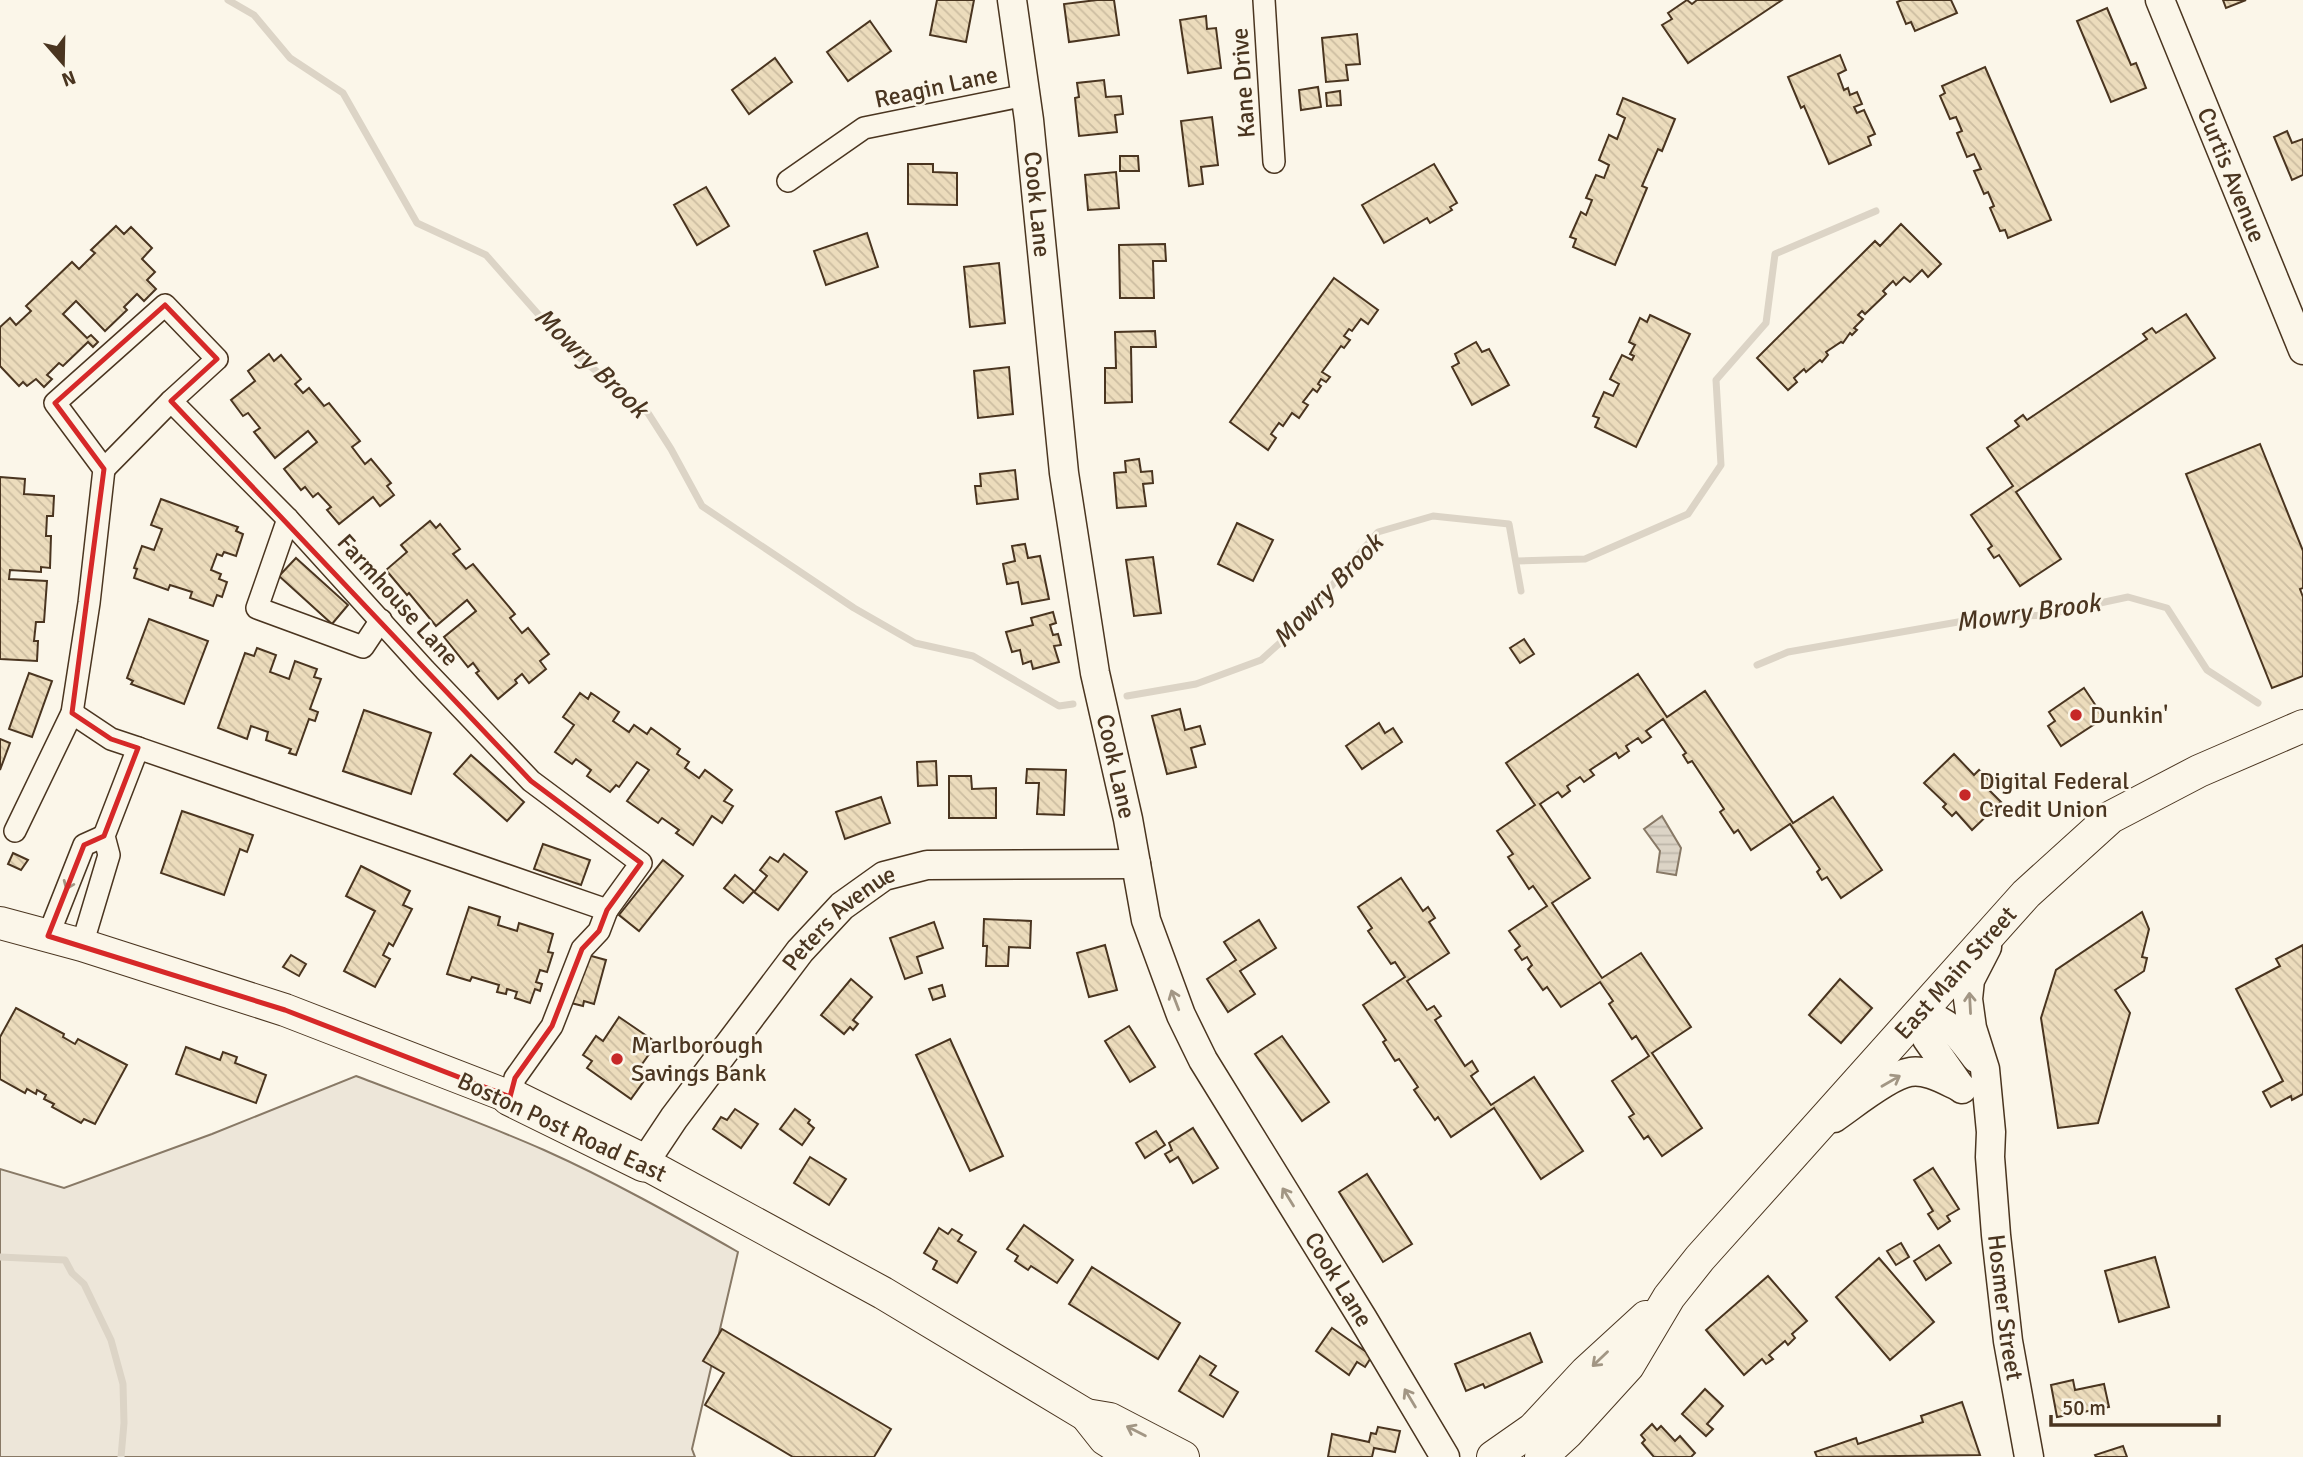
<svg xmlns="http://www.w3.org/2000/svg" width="2303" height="1457" font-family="Signika,sans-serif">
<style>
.grass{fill:#ede6d9;stroke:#887966;stroke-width:2}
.water{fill:url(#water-rules);stroke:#887966;stroke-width:2}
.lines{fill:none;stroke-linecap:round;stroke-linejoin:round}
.stream{stroke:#dcd4c6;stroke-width:7}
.building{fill:url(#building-back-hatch);stroke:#4a3520;stroke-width:2}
.street-casing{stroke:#4a3520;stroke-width:24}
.secondary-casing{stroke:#4a3520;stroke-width:31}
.primary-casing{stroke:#4a3520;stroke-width:34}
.highway-casing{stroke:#4a3520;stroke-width:39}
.street{stroke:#fbf6e9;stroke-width:21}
.secondary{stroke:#fbf6e9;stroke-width:28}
.primary{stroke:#fbf6e9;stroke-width:32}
.highway{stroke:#fbf6e9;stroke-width:37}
.oneway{stroke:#a29684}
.marked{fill:none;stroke:#d62828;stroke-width:5;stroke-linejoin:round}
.poi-dot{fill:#c62828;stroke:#fbf6e9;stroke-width:2.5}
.labels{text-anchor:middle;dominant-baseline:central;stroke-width:5;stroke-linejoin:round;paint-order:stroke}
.street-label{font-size:24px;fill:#4a3520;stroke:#fbf6e9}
.poi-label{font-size:24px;fill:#4a3520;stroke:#fbf6e9;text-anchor:start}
.water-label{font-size:26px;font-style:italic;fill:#4a3520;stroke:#fbf6e9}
</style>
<defs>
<pattern id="water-rules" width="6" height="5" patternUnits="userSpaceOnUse" patternTransform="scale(1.75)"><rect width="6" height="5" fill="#dcd4c6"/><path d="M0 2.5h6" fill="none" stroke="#beb7aa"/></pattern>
<pattern id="building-back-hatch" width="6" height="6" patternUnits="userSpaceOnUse" patternTransform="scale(1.75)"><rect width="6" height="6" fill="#ecdcbc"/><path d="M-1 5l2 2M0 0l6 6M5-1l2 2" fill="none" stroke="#ccbda1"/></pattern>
</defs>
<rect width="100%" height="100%" fill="#fbf6e9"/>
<!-- grass -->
<path class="grass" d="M356 1076C419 1100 483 1123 544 1150 611 1180 675 1216 738 1252L692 1449 695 1457H0V1169L64 1188 212 1134Z"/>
<!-- water -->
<polygon class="water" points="1662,816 1681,848 1676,875 1657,872 1660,851 1644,829"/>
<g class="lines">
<!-- stream -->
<g class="stream">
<polyline points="228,0 254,15 290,58 343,93 417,223 486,255 569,349 648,413 671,449 702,506 854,608 915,643 973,656 1059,706 1073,704"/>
<polyline points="1517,561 1585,559 1688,514 1721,465 1716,380 1766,323 1775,254 1876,211"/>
<polyline points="1757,665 1788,652 1975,619 2044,615 2128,597 2167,608 2207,670 2258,703"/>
<polyline points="1127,696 1196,684 1261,660 1291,633 1378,532 1433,516 1509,524 1521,591"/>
<polyline points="0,1257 65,1260 72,1273 84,1284 111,1340 123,1384 124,1423 121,1457"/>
</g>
</g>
<!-- building -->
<g class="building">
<polygon points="937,0 974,0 966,42 930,35"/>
<polygon points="1097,0 1114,0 1119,35 1069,42 1064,4"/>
<polygon points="1687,0 1692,4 1697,0 1782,0 1688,63 1662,25 1672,19 1668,13"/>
<polygon points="1902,0 1951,0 1957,13 1915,31 1911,22 1906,24 1897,2"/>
<polygon points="2223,0 2246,0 2226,8"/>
<polygon points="2107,8 2131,65 2136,63 2146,88 2111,102 2077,21"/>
<polygon points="1206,16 1207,29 1216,28 1221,68 1188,73 1180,20"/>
<polygon points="870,21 891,51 848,81 827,52"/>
<polygon points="1357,34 1360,64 1346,65 1348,80 1326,82 1322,38"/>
<polygon points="1840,55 1846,70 1838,74 1844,90 1848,88 1850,95 1857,92 1862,104 1854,107 1857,113 1864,110 1875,134 1868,137 1871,145 1829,164 1804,106 1801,108 1788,77"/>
<polygon points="775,58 792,82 749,114 732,90"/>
<polygon points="1985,67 2051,220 2008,238 2005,230 2000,231 1990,208 1994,206 1988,192 1984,194 1974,171 1981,169 1974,154 1967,157 1957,133 1962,131 1956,117 1950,119 1940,96 1945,93 1942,86"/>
<polygon points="1104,80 1106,97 1121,96 1123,114 1115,115 1117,132 1079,136 1075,98 1079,97 1077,83"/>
<polygon points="1318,87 1321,107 1301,110 1299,90"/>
<polygon points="1340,91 1341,105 1327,106 1326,93"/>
<polygon points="1623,98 1675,119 1662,151 1658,149 1642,186 1647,188 1615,265 1573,247 1576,239 1570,237 1581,212 1586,215 1592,200 1586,198 1596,175 1604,178 1609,165 1599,160 1609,135 1617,139 1625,118 1617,114"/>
<polygon points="1212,117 1218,165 1201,167 1203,184 1189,186 1181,121"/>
<polygon points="2287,131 2292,143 2303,139 2303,175 2292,180 2274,137"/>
<polygon points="1120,156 1138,156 1139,171 1120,171"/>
<polygon points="908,164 933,164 933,172 957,173 957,205 908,204"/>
<polygon points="1434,164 1457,203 1450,207 1452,210 1430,223 1427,218 1384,243 1362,205"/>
<polygon points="1116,172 1119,208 1088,210 1085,175"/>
<polygon points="706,187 729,226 697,245 674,205"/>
<polygon points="1901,224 1941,264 1928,277 1922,270 1910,282 1904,277 1896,285 1893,281 1883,291 1886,294 1865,314 1862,311 1858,315 1863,319 1854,328 1857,330 1852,335 1850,333 1843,343 1841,342 1826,352 1828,355 1822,362 1820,360 1806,372 1804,369 1794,378 1797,382 1788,390 1757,358 1875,241 1880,246"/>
<polygon points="116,226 124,234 131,227 152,248 142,259 155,272 147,280 156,289 144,301 137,294 124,307 127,310 105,331 76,301 63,314 87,338 91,335 98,342 93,347 88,342 63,366 59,363 47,375 52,379 44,387 36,379 27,386 23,382 19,386 0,366 0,327 10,318 16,325 31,311 26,306 72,262 79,269 95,253 91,250"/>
<polygon points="867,233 878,267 826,285 814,251"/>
<polygon points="1165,244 1166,261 1153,261 1154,298 1120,298 1119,245"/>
<polygon points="999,263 1005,323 970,327 964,267"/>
<polygon points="1334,278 1378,310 1368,324 1361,319 1352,331 1349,329 1344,336 1350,340 1344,348 1341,346 1322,372 1330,377 1326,382 1321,379 1318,384 1321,386 1317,392 1313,389 1303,402 1308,405 1299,418 1292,413 1283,426 1279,423 1271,434 1276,438 1268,450 1230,422"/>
<polygon points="2186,314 2215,358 2016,492 2061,559 2020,586 1999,555 1994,558 1988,549 1992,546 1971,515 2013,486 1987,448 2019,426 2015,421 2023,415 2027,420 2147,339 2143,334 2152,328 2156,333"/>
<polygon points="1650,315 1690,334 1636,447 1595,427 1599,418 1593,416 1604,392 1613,396 1619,384 1610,379 1622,355 1632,360 1634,356 1630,354 1635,345 1629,342 1640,318 1647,322"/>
<polygon points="1155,331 1156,347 1131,347 1132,402 1105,403 1105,368 1116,368 1115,332"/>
<polygon points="1476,342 1482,352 1489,349 1509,385 1472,405 1452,367 1459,363 1455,354"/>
<polygon points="269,354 274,361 281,355 301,379 295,384 303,393 309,388 324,406 329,403 360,441 352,447 365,464 371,459 391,483 387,486 394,495 380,506 373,497 339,524 327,510 331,507 318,493 313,497 305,487 301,490 284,469 317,442 308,431 275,458 254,432 260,428 248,413 243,416 231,400 255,381 248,371"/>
<polygon points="1009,367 1013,414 978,418 974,371"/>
<polygon points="2260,444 2303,551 2303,588 2300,589 2303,597 2303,676 2272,688 2186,474"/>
<polygon points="1139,459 1141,472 1152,471 1153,483 1143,484 1146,506 1117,508 1114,473 1126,472 1125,461"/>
<polygon points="1015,470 1018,499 977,504 975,486 981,486 980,474"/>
<polygon points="0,477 25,479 24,494 54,496 53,516 47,516 46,536 51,536 50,568 41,567 41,572 10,570 9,579 47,581 44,622 36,622 34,641 38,641 37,661 0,659"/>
<polygon points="161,499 238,527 236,531 243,534 236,556 224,552 222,556 217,554 211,570 221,574 219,579 227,582 222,597 217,595 213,606 190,598 192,592 170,585 168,590 134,578 137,569 134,568 142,546 154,550 162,529 151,525"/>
<polygon points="430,521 436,528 440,524 460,549 453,554 466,569 473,564 515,614 510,618 522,633 528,628 549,654 540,661 546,669 529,683 522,674 515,680 517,683 498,699 476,673 479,671 473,663 468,667 444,637 476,611 467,600 436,626 409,593 407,595 386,570 407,552 401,545"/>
<polygon points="1237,523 1273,540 1253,581 1218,564"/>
<polygon points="1025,544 1028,558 1040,556 1049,599 1022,604 1018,582 1007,584 1003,564 1015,561 1012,546"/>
<polygon points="1153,557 1161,613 1134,616 1126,560"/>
<polygon points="296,558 348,605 332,624 279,576"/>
<polygon points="1053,612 1056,623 1050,625 1053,635 1058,634 1061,645 1054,646 1059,662 1033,669 1031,661 1023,664 1020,650 1012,652 1006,632 1033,625 1031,618"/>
<polygon points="149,619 208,641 184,704 131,684 133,681 127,678"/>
<polygon points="1524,639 1534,654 1520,663 1510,648"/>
<polygon points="257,648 276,655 270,672 289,679 295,661 317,669 314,677 321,679 310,709 318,712 315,721 309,719 296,755 289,753 291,749 266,740 268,732 251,726 247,739 218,728 245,653 254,656"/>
<polygon points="29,673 52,681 32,737 9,729"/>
<polygon points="1638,674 1667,717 1705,691 1793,823 1833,797 1882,870 1841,898 1827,877 1822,880 1817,872 1820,869 1790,824 1751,850 1738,830 1734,833 1720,812 1724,809 1692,761 1688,763 1683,755 1686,753 1663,719 1646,731 1651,737 1642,743 1638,738 1626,746 1629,751 1619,758 1616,753 1590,770 1594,775 1584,782 1580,777 1567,786 1570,791 1562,797 1558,792 1540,804 1590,878 1552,903 1602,978 1641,953 1691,1027 1652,1053 1702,1128 1662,1156 1648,1136 1644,1139 1629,1117 1634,1114 1612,1081 1649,1056 1636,1036 1632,1039 1609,1004 1613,1001 1600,982 1561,1007 1547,987 1543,990 1528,969 1532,965 1527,957 1522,960 1515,950 1520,946 1509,931 1547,906 1533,886 1529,889 1508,857 1513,854 1497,831 1535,805 1506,763"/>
<polygon points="2084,688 2104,718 2061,746 2048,726 2055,721 2049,712"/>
<polygon points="580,693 588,699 591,693 619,712 613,721 629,732 634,725 647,734 651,728 680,749 677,754 689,762 685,768 699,778 705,770 732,790 724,801 733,806 722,823 712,816 693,845 676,833 679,830 662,818 658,823 627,801 649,770 637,762 619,787 616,785 610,792 587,776 591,770 576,759 572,764 555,752 574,725 563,717"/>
<polygon points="1180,709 1185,730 1200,726 1205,744 1191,748 1196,767 1167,774 1152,716"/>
<polygon points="364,710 431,733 411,794 343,771"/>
<polygon points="1379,723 1385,733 1393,728 1402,742 1362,769 1346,746"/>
<polygon points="0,739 10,743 0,770"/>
<polygon points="1954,754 1974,775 1979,770 1991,782 1986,787 2001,802 1972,830 1956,812 1952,816 1943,807 1946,804 1924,783"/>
<polygon points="471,755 524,802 507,821 454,774"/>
<polygon points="936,761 937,785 918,786 917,762"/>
<polygon points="1027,769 1066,770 1064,815 1037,814 1039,783 1026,783"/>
<polygon points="949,776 971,776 972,789 996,788 996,818 949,818"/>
<polygon points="881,797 890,823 845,839 836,812"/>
<polygon points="182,811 253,835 247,852 240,849 224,895 161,873"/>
<polygon points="543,844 590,860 581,885 534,869"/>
<polygon points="13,853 28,860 21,870 8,864"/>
<polygon points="784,854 807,872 778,910 754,892 767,876 760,870 770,857 778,862"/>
<polygon points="663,860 683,876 639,931 619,915"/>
<polygon points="361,866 410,891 403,905 412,909 393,946 389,943 383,955 390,959 375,987 344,971 375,911 346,896"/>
<polygon points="735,875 754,891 743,903 724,888"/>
<polygon points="1401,878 1423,911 1428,907 1435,918 1429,922 1449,953 1407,981 1427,1010 1434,1006 1441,1016 1435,1020 1465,1066 1472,1061 1478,1071 1471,1076 1491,1105 1534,1077 1583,1151 1541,1179 1494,1108 1451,1137 1438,1117 1435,1120 1414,1090 1418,1087 1399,1059 1395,1061 1383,1042 1386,1040 1363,1005 1405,977 1395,962 1391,964 1368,931 1372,928 1358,907"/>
<polygon points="469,907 500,917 498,925 517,931 519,923 553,934 548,952 553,953 547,972 540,970 536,982 542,984 540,991 535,989 530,1003 515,998 517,992 507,989 506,994 497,992 499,985 472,977 470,981 447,974"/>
<polygon points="2142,912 2149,929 2142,957 2147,958 2144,971 2115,990 2130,1013 2098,1123 2058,1128 2041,1018 2056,970"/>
<polygon points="984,919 1031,921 1030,948 1009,947 1008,966 986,966 987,946 983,946"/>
<polygon points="1259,920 1276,948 1240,971 1255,994 1228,1012 1207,979 1236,960 1224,942"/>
<polygon points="934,922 943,948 917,957 922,973 905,979 890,938"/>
<polygon points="1105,945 1117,990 1089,997 1077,953"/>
<polygon points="2303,945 2303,1094 2292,1100 2291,1096 2271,1107 2263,1092 2283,1081 2236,989 2280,966 2276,959"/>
<polygon points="584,954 606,960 594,1004 584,1001 583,1006 571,1003"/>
<polygon points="291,955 306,964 299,976 283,967"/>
<polygon points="851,979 872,997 853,1020 858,1024 853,1030 850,1027 844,1034 821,1015"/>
<polygon points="1840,979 1872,1008 1841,1043 1809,1015"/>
<polygon points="942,985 945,996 933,1000 929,989"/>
<polygon points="16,1008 64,1034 63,1037 75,1044 78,1039 127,1065 95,1124 84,1119 81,1123 52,1107 54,1104 44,1099 46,1095 37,1090 36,1094 27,1089 25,1093 0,1079 0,1037"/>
<polygon points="619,1017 657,1043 640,1067 649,1074 631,1099 587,1068 592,1061 583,1055 596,1036 603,1041"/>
<polygon points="1129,1026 1155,1067 1130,1082 1105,1041"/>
<polygon points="1282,1036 1329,1102 1302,1121 1255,1054"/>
<polygon points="950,1039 1003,1156 970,1171 916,1055"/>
<polygon points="186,1047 220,1060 223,1052 237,1057 235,1063 266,1075 256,1103 176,1074"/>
<polygon points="735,1109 758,1124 741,1148 713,1129 721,1117 727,1120"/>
<polygon points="795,1109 810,1120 808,1123 814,1128 802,1145 780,1129"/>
<polygon points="1193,1128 1218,1168 1193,1183 1178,1157 1170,1162 1165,1154 1172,1150 1169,1143"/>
<polygon points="1156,1131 1165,1145 1145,1158 1136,1143"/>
<polygon points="810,1157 846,1179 829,1205 794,1183"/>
<polygon points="1933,1168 1959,1209 1947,1216 1950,1221 1938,1229 1928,1214 1933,1211 1914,1180"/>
<polygon points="1367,1174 1412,1244 1383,1262 1339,1192"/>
<polygon points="1024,1225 1073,1260 1057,1283 1031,1266 1028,1270 1015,1261 1018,1256 1007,1249"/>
<polygon points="939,1228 948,1234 952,1229 962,1235 958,1241 976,1252 957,1283 933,1269 937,1261 924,1253"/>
<polygon points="1901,1243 1909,1257 1896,1265 1887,1251"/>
<polygon points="1939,1245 1951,1263 1926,1280 1914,1261"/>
<polygon points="2155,1257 2169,1307 2119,1322 2105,1271"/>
<polygon points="1879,1258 1934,1322 1890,1360 1836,1297"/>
<polygon points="1092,1267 1180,1323 1158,1359 1069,1304"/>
<polygon points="1768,1276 1807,1321 1792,1334 1795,1338 1788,1345 1785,1341 1769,1355 1773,1359 1766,1364 1762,1359 1744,1375 1706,1330"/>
<polygon points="1332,1328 1372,1356 1365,1367 1357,1362 1349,1375 1316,1351"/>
<polygon points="722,1329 891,1429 874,1457 793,1457 705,1405 724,1373 703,1361"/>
<polygon points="1530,1333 1542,1362 1485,1388 1483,1384 1466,1391 1455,1364"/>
<polygon points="1200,1356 1216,1366 1210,1375 1238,1392 1223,1417 1179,1391"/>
<polygon points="2073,1380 2075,1390 2104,1384 2109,1407 2057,1417 2051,1385"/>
<polygon points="1705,1389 1723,1406 1707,1424 1713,1429 1706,1436 1682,1414"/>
<polygon points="1962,1402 1980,1455 1817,1457 1815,1452 1856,1438 1858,1444 1923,1422 1921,1416"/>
<polygon points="1652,1424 1657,1430 1661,1426 1675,1441 1680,1436 1695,1453 1691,1457 1654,1457 1642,1443 1645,1440 1641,1435"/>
<polygon points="1378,1427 1400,1431 1395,1452 1374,1448 1372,1457 1328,1457 1332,1434 1369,1442 1371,1433 1376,1434"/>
<polygon points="2123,1446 2127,1457 2096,1457 2095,1455"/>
</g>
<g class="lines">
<defs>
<g id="street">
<polyline points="1264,0 1274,162"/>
<polyline points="788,181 864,128 1026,95"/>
<polyline points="104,469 171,401"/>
<polyline points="288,519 257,608 363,647 381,620"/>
<polyline points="72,713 111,739 138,748"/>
<polyline points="15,831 72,713 89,603 104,469 55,403 165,305 217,359 171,401 288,519 425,670 531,781 641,863 607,910 138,748 104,836 109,855 82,945"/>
<polyline points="48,936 84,845 104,836"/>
<polyline points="510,1097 515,1078 552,1026 582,949 599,931 607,910"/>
</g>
<g id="secondary">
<path id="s1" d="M1012 0 1029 120 1064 473 1095 673 1128 819 1146 920 1181 1015 1203 1060 1363 1319 1445 1457"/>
<path id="s2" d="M2160 0 2303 350"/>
<path id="s3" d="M1987 947 1970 980 1968 999 1972 1028 1985 1069 1991 1132 1990 1157 1996 1235 2008 1341 2029 1457"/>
<polyline points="1920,1012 1927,1039 1962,1089"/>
<path d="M1920 1012C1952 1024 1956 1032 1976 1058"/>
<path d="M1834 1118C1852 1106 1889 1075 1910 1072 1927 1069 1946 1081 1962 1088"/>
<path id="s4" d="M644 1163 674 1118 800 951 842 906 884 876 927 865 1136 864"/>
</g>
<g id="primary">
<polyline points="0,923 82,945 285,1010 510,1097"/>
<polyline points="644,1163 883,1293 1086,1415 1105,1439 1133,1457"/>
<polyline points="1086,1415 1110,1419 1183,1457"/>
<polyline points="1493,1457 1533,1429 1586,1372 1646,1317"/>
<path id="s5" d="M1541 1457 1567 1433 1628 1366 1669 1297 1700 1258 2026 894 2111 817 2199 771 2303 726"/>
</g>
<polyline id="highway" points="510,1097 644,1163"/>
</defs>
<!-- street casing -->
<use href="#street" class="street-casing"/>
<!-- secondary casing -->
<use href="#secondary" class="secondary-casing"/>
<!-- primary casing -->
<use href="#primary" class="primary-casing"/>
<!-- highway casing -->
<use href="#highway" class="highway-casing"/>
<!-- street -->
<use href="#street" class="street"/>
<!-- secondary -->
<use href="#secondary" class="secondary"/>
<!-- primary -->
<use href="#primary" class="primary"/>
<!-- highway -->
<use href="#highway" class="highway"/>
</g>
<!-- one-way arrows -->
<defs><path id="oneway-shaft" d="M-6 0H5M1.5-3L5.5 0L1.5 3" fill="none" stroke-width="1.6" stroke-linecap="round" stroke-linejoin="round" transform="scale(1.75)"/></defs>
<g class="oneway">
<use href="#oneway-shaft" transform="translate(70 880) rotate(112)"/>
<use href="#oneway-shaft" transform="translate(1175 1000) rotate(-111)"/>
<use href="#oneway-shaft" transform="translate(1970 1003) rotate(-93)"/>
<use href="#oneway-shaft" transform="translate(1891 1081) rotate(-30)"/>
<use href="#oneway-shaft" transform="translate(1288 1197) rotate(-122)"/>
<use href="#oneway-shaft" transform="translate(1600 1359) rotate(136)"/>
<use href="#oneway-shaft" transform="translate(1410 1398) rotate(-121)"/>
<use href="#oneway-shaft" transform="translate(1136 1431) rotate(-153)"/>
</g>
<!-- marked area -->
<path class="marked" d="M165 305 217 359 171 401 531 781 641 863 607 910 599 931 582 949 552 1026 515 1078 510 1097 285 1010 48 936 84 845 104 836 138 748 111 739 72 713 104 469 55 403Z"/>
<!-- markers -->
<g class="poi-dot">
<circle cx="2076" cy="715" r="7"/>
<circle cx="1965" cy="795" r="7"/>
<circle cx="617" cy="1059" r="7"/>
</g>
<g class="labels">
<!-- street labels -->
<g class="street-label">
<text transform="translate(1243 83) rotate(-94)">Kane Drive</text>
<text transform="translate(936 87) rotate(-12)">Reagin Lane</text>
<text stroke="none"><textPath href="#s2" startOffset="189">Curtis Avenue</textPath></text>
<text stroke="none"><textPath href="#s1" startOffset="206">Cook Lane</textPath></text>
<text transform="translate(398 600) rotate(48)">Farmhouse Lane</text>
<text stroke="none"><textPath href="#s1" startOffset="774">Cook Lane</textPath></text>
<text stroke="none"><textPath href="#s4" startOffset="315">Peters Avenue</textPath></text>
<text stroke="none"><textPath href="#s5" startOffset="639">East Main Street</textPath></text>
<text transform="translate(562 1127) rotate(25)">Boston Post Road East</text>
<text stroke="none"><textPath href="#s1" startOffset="1340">Cook Lane</textPath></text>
<text stroke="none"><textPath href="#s3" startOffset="368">Hosmer Street</textPath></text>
</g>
<!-- poi labels -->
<g class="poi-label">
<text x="2090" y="715">Dunkin'</text>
<text x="1979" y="781">Digital Federal<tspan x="1979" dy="28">Credit Union</tspan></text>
<text x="631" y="1045">Marlborough<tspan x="631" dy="28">Savings Bank</tspan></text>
</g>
<!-- water labels -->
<g class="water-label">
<text transform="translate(591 363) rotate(44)">Mowry Brook</text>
<text transform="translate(1328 591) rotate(-46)">Mowry Brook</text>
<text transform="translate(2028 613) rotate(-8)">Mowry Brook</text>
</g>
</g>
<!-- north arrow -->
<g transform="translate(63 63) rotate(160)" stroke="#fbf6e9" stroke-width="5" paint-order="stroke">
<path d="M0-5L12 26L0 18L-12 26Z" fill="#4a3520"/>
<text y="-10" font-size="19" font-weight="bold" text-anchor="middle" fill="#4a3520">N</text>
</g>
<!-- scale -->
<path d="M2051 1415v10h168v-10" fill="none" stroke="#4a3520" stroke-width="3.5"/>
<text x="2062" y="1415" font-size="21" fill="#4a3520" stroke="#fbf6e9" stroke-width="5" paint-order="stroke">50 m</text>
</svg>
